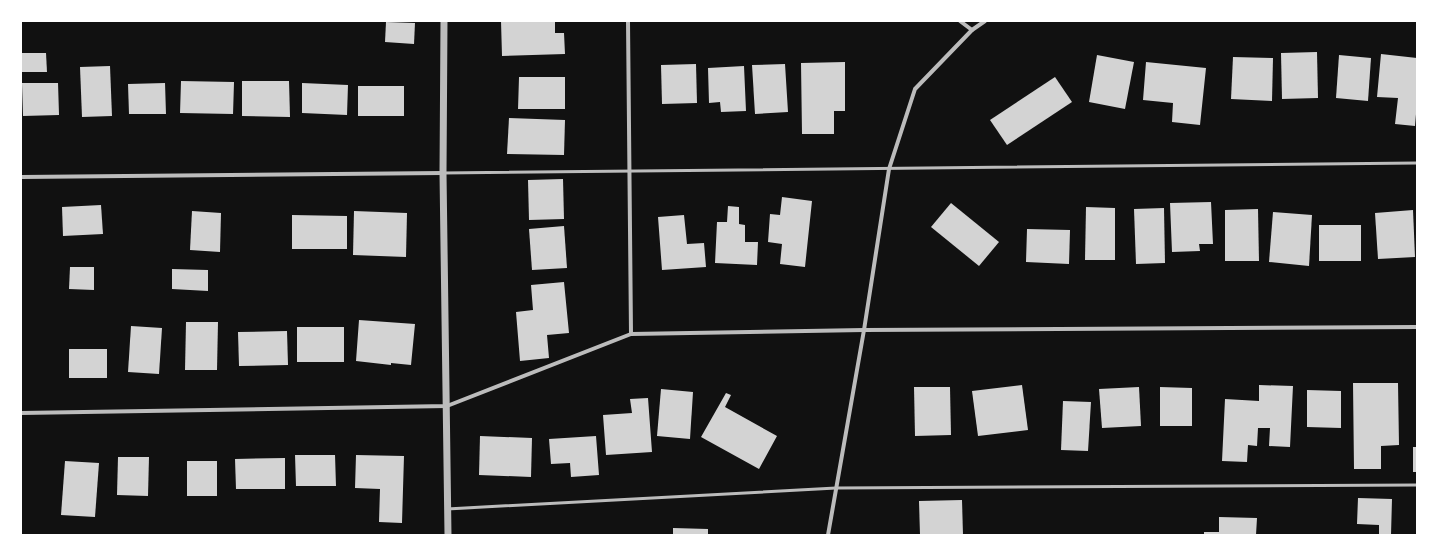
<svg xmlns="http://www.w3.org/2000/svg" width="1438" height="556" font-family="'DejaVu Sans',sans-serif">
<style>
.building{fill:#d3d3d3}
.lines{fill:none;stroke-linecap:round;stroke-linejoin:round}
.service{stroke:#bcbcbc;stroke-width:3}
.minor{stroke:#bcbcbc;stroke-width:4}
.tertiary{stroke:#bcbcbc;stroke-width:7}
</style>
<rect width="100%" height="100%" fill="#111"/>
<!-- building -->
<g class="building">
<polygon points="501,21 555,21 555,33 564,33 565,54 502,56"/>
<polygon points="386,22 415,23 414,44 385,42"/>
<polygon points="1317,52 1318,98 1282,99 1281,53"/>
<polygon points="21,53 46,53 47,72 22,72"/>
<polygon points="1381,54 1417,58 1417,102 1415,126 1395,124 1398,98 1377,97"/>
<polygon points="1097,55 1134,62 1125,109 1089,102"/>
<polygon points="1339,55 1371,58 1368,101 1336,98"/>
<polygon points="1233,57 1273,58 1272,101 1231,99"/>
<polygon points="845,62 845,111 834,111 834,134 802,134 801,63"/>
<polygon points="1146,62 1206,68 1200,125 1172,122 1173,103 1143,100"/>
<polygon points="696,64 697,103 662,104 661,65"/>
<polygon points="785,64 788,112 755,114 752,65"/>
<polygon points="110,66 112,116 82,117 80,67"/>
<polygon points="744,66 746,111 721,112 720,102 709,103 708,68"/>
<polygon points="519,77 565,77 565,109 518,109"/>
<polygon points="1055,77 1072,102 1007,145 990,120"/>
<polygon points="181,81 234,82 233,114 180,113"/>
<polygon points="242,81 289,81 290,117 242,116"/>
<polygon points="22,83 58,83 59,115 23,116"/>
<polygon points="165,83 166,114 129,114 128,84"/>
<polygon points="302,83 348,85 347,115 302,113"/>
<rect x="358" y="86" width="46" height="30"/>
<polygon points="509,118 565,120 564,155 507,154"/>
<polygon points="563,179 564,219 529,220 528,180"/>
<polygon points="782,197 812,201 805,267 780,264 782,244 768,242 770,214 780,215"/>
<polygon points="1211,202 1213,244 1199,244 1200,251 1172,252 1170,203"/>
<polygon points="951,203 999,242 979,266 931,227"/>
<polygon points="101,205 103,234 63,236 62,207"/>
<polygon points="728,206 739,207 739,224 745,225 745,242 758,242 757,265 715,263 717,222 727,222"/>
<polygon points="1086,207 1115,208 1115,260 1085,260"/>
<polygon points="1164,208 1165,263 1136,264 1134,209"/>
<polygon points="1258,209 1259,261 1225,261 1225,210"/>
<polygon points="1413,210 1415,257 1378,259 1375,213"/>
<polygon points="192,211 221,213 220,252 190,250"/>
<polygon points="354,211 407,213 406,257 353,255"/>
<polygon points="1273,212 1312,215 1309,266 1269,262"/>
<polygon points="292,215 347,216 347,249 292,249"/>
<polygon points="684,215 687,244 704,243 706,267 662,270 658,217"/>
<rect x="1319" y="225" width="42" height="36"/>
<polygon points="564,226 567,268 532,270 529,229"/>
<polygon points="1027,229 1070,230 1069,264 1026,262"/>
<polygon points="70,267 94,267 94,290 69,289"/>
<polygon points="172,269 208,270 208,291 172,289"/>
<polygon points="564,282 569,333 547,335 549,358 520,361 516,312 533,310 531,285"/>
<polygon points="359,320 415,324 411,365 391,363 391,365 356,361"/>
<polygon points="186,322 218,322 217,370 185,370"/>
<polygon points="131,326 162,328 159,374 128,372"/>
<rect x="297" y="327" width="47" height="35"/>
<polygon points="287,331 288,365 239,366 238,332"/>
<rect x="69" y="349" width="38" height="29"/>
<polygon points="1353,383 1398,383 1399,445 1381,446 1381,469 1354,469"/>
<polygon points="1022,385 1028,430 978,436 972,391"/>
<polygon points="1259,385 1293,386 1290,447 1269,446 1270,428 1258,428 1257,446 1248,445 1247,462 1222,461 1225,399 1259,401"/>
<polygon points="914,387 950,387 951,435 915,436"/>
<polygon points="1139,387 1141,426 1102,428 1099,389"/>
<polygon points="1160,387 1192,388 1192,426 1160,426"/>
<polygon points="661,389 693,392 690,439 657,436"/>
<polygon points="1307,390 1341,391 1341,428 1307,427"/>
<polygon points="726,393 731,395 725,407 777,436 759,469 701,437"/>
<polygon points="648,398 652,452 606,455 603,415 632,413 630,399"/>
<polygon points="1063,401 1091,402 1088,451 1061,450"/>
<polygon points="480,436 532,438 531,477 479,475"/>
<polygon points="596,436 599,475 571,477 570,463 551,464 549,439"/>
<rect x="1413" y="447" width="4" height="25"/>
<polygon points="295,455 335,455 336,486 296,486"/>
<polygon points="356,455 404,456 402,523 379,522 380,489 355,488"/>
<polygon points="118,457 149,457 148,496 117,495"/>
<polygon points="285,458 285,489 236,489 235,459"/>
<polygon points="65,461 99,463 95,517 61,515"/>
<rect x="187" y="461" width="30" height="35"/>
<polygon points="1358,498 1392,499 1391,535 1379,535 1379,525 1357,524"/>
<polygon points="962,500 963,535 920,535 919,501"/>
<polygon points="1219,517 1257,518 1256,535 1204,535 1204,532 1219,532"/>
<polygon points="673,528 708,529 708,535 673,535"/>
</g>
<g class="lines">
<!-- service -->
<g class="service">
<polyline points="443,173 1417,163"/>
<polyline points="447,509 836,488 1417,485"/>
</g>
<!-- minor -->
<g class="minor">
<polyline points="628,21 631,334"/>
<polyline points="960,21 972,30"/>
<polyline points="21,177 443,173"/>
<polyline points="21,413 447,406 631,334 864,330 1417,327"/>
<polyline points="828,535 864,330 889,169 915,89 972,30 985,21"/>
</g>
<!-- tertiary -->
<polyline class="tertiary" points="444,21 443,173 448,535"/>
</g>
<!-- border -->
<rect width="1438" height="556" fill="none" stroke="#ffffff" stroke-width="44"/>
</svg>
